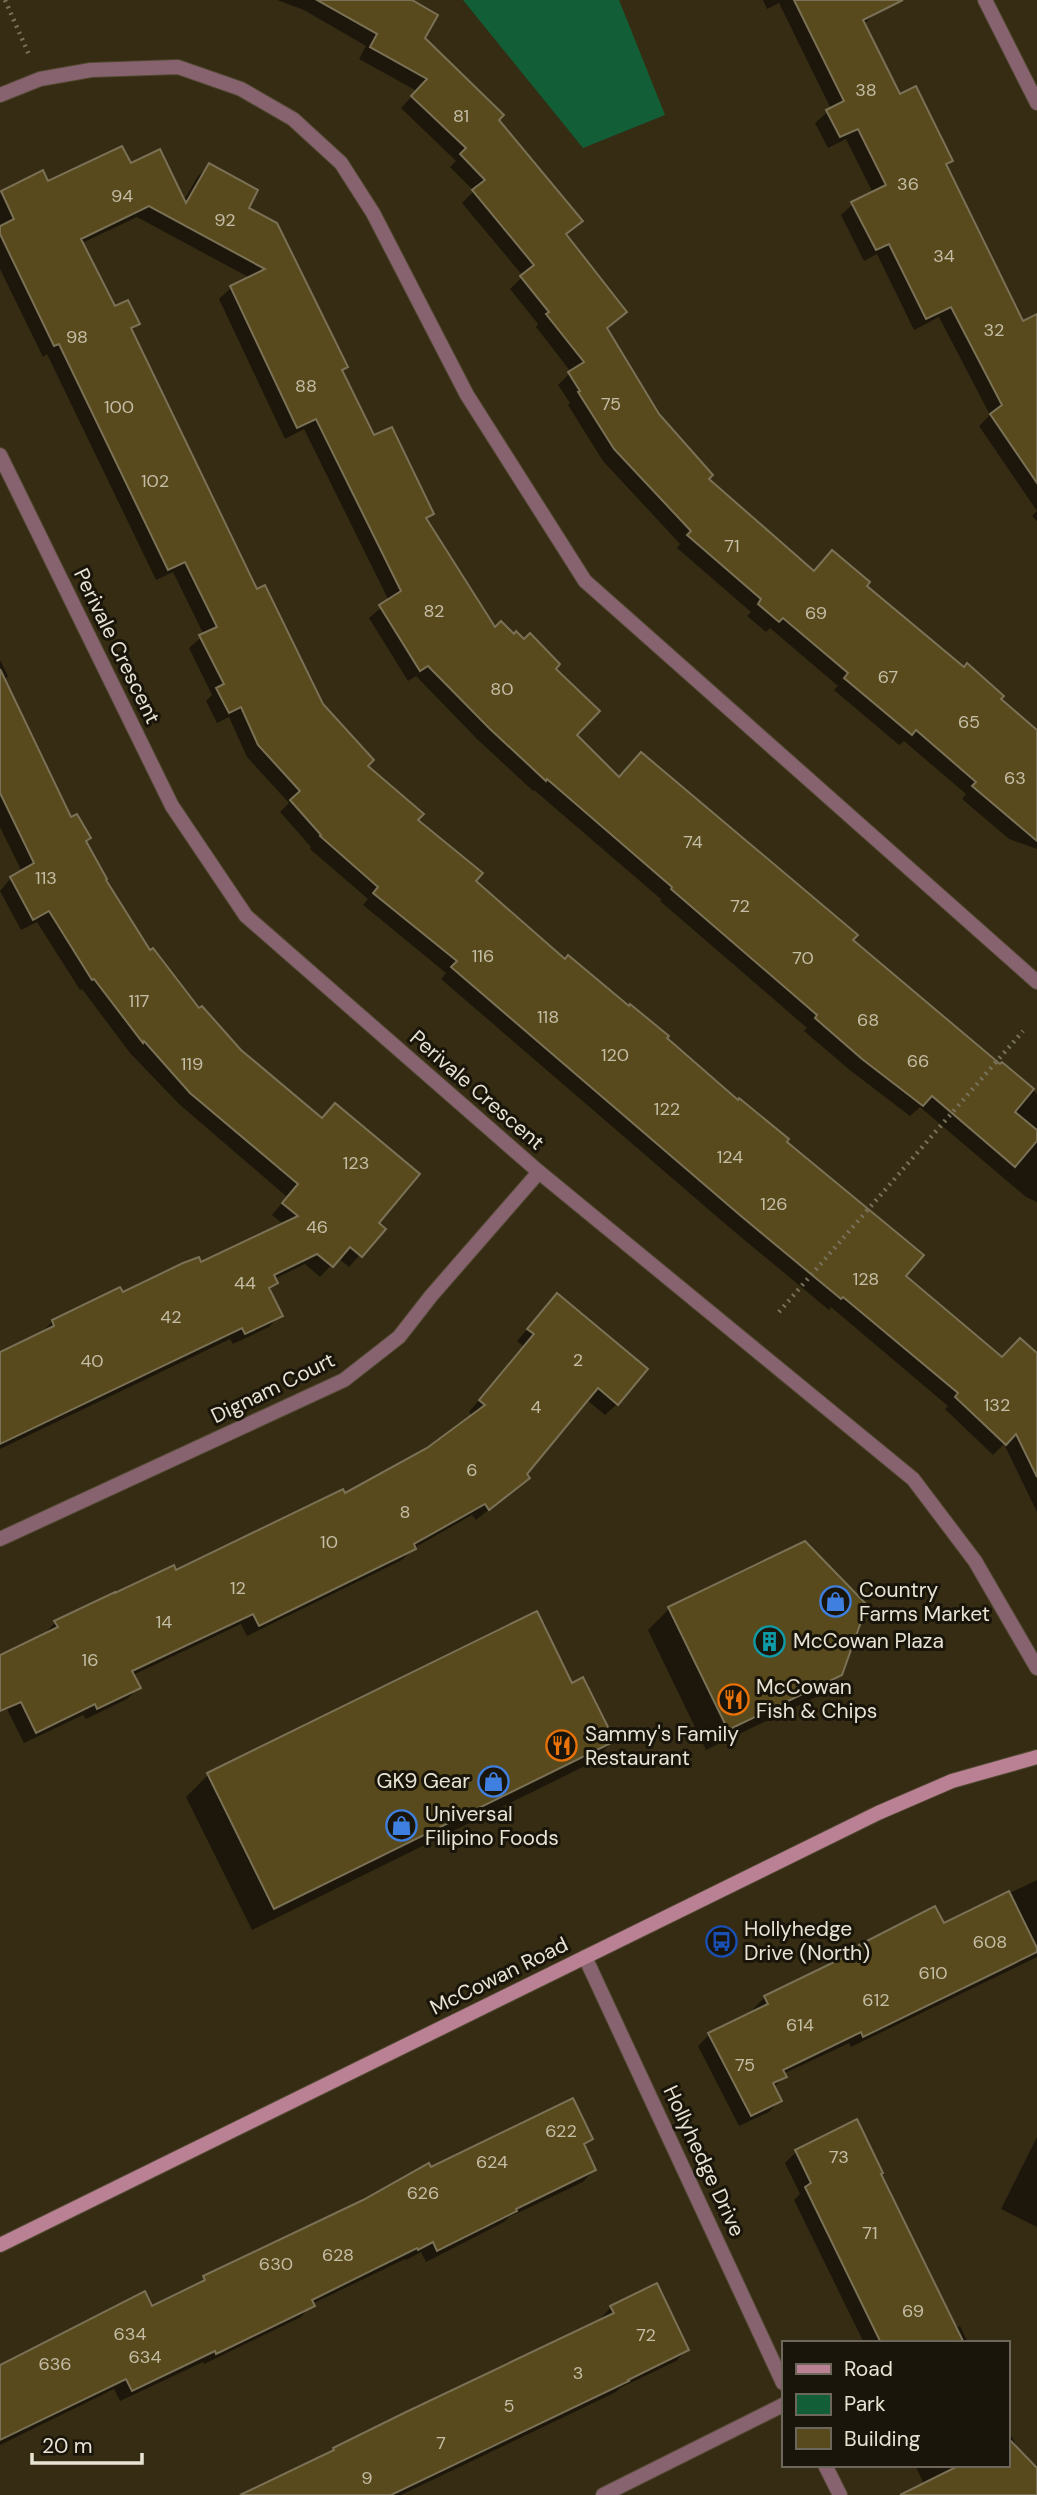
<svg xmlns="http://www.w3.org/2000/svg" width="1037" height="2495" font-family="'DM Sans',sans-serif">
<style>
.green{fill:#125f37}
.shadow{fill:#0007}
.building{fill:#584a1c;stroke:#7a7156;stroke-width:2}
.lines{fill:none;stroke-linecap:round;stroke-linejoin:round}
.minor-casing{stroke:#524932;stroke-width:16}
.secondary-casing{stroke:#524932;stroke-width:16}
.path{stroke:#78715b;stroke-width:4.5;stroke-dasharray:2 5;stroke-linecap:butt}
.minor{stroke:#87636f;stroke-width:14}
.secondary{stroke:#ba8194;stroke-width:14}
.labels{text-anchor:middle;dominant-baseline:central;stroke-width:6;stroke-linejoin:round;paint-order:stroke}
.number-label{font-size:18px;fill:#c4bda5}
.street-label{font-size:21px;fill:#e8e3d3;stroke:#19150a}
.poi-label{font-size:21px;fill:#e8e3d3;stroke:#19150a;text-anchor:start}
</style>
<rect width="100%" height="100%" fill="#352c13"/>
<!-- green -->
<polygon class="green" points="463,0 619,0 665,115 583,148"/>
<!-- shadow -->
<g class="shadow">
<polygon points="277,0 408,0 422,38 497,120 581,220 565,235 625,312 605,330 657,415 706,480 813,572 864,586 1037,732 1037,849 1009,839 962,799 966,794 904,741 899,745 834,690 838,686 770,628 766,632 747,616 751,612 677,548 680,544 603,461 568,405 570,403 558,385 571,372 536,327 538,324 510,289 523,276 462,203 474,191 450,167 456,161 401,108 417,91 359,59 366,46 304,10"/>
<polygon points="763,0 871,0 877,12 863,25 899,96 951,160 945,166 1022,324 1037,326 1037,521 1032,516 1037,511 979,426 990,415 939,317 914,330 877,254 864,261 841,215 853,204 873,193 846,139 828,148 815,123 831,109 779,3 767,9"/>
<polygon points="130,165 183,202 198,176 209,165 246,208 346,367 341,372 374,438 432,513 425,520 495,630 553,669 575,735 619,778 851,940 1000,1066 1002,1064 1037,1094 1037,1202 1026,1197 920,1107 910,1116 851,1071 804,1031 807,1028 660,901 662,900 534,790 533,791 478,740 416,676 408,681 369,618 389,601 304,429 285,439 219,299 231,288 250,278 137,217 82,243 114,308 138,324 130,331 256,591 322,705 366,767 474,881 565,961 665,1038 785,1142 904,1276 1002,1359 1037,1356 1037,1512 1004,1444 993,1455 945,1409 948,1406 831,1307 829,1310 730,1228 441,979 446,973 363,905 368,899 310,849 311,847 280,812 289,803 247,757 229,717 217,723 206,701 212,695 189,648 204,635 173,572 156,580 47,354 43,357 0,269 0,194 2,192"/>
<polygon points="0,660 8,676 4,681 70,819 104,880 150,952 383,1229 349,1267 338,1258 320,1277 305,1264 274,1279 276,1283 269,1290 280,1315 269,1327 233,1344 230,1339 0,1449 0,1354 41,1333 53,1321 200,1264 283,1224 272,1215 287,1197 179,1104 130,1053 82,989 80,990 37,922 21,930 0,891 11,878 22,872 0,827"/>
<polygon points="557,1295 617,1404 605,1415 587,1400 525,1474 528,1478 476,1520 472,1515 414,1548 402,1560 247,1636 241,1624 133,1675 139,1688 127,1699 86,1719 83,1715 24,1743 0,1695 0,1657 44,1634 56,1622 175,1573 345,1496 428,1449 473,1416 469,1412 524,1347 517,1341"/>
<polygon points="669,1609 841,1674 818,1696 706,1750 648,1630"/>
<polygon points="536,1614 571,1685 613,1741 591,1763 252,1930 186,1797 208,1775"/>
<polygon points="1037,1880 1037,1957 851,2047 849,2043 783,2074 784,2077 774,2087 780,2100 769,2112 739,2126 698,2046 709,2035 755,2012 753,2009 765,1997 850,1956 860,1947 943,1925"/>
<polygon points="1037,2137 1037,2227 1001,2209"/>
<polygon points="591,2139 583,2147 594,2170 583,2182 509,2217 504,2222 426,2262 421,2252 406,2260 405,2259 312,2304 301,2317 204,2364 203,2362 120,2401 114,2389 0,2445 0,2367 151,2308 195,2287 204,2278 430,2170"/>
<polygon points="796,2152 955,2328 960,2326 968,2343 864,2343 794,2200 800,2194 785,2163"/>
<polygon points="611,2307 687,2350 676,2361 620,2388 616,2392 401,2495 244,2495 329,2454 334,2449 601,2321 600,2319"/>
<polygon points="1007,2427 1020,2453 1037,2471 1037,2495 929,2495 915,2465 1007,2465"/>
</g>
<!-- building -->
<g class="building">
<polygon points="317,0 412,0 438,15 425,38 504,115 499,120 583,221 566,234 627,312 607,328 659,414 713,475 709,479 814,571 832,550 870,582 867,586 964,667 967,663 1004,696 1001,699 1037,730 1037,841 972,786 976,782 916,730 912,735 844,678 848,673 783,618 779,622 758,604 761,599 687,535 691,531 614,449 578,392 580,391 568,372 584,362 546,314 549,312 520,276 534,265 472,190 485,180 460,154 466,148 411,96 427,79 370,47 377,34"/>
<polygon points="794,0 903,0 863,20 900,94 916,86 953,161 946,164 1023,321 1037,314 1037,483 990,414 1002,405 951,307 926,319 889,244 876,250 851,202 886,185 858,129 840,137 826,110 844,101"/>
<polygon points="122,146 131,163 160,149 186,203 209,163 258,190 249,208 277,223 348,367 342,370 374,435 392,427 434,514 426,518 495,627 501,621 514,634 516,631 524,639 530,633 560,664 556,669 600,711 577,735 619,777 641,752 858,935 853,940 1000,1064 1002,1062 1034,1089 1015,1112 1037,1130 1037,1141 1015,1167 932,1096 923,1106 862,1059 815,1018 817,1015 671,889 672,887 547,779 546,781 489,728 428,666 420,671 379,605 401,591 316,419 297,428 230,286 265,269 149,206 81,239 115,306 128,300 140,324 131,328 257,589 265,585 323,704 374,760 368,766 424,814 418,820 483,873 476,881 565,959 568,955 629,1006 630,1004 669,1036 667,1038 738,1100 739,1098 789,1139 787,1142 924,1255 906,1276 1002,1357 1020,1338 1037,1353 1037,1477 1016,1434 1006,1445 955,1397 958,1393 843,1297 841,1299 741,1216 451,967 457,961 373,893 378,887 320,836 321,835 290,800 300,791 258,745 241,707 229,713 216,688 224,684 199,635 217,627 185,562 168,570 59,344 54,346 0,234 0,226 14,219 1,191 43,170 48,181"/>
<polygon points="0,669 71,817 77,814 91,838 86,841 107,879 106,880 150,950 153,948 199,1008 202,1006 241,1050 322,1118 335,1103 420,1174 379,1223 386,1229 362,1257 350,1247 333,1267 317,1254 274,1275 278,1283 269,1288 283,1316 245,1334 242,1328 0,1444 0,1352 54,1326 52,1320 120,1287 123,1292 183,1263 199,1257 201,1262 298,1216 282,1203 298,1184 190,1093 144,1041 143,1043 94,979 92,980 49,911 33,920 10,877 34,863 0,793"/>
<polygon points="557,1293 648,1369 618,1405 598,1388 527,1474 530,1478 489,1510 485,1504 414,1544 416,1549 259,1626 253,1614 132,1671 141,1688 97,1709 95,1704 36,1733 21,1702 0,1711 0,1655 58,1627 54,1621 115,1592 115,1593 174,1565 176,1570 343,1489 345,1493 427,1448 485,1405 479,1400 534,1334 527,1329"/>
<polygon points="805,1541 867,1605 842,1675 728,1730 668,1607"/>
<polygon points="537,1611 572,1683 583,1677 615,1741 274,1909 207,1773"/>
<polygon points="1009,1891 1037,1948 1037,1952 863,2037 861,2032 783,2070 787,2077 773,2083 782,2101 751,2116 708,2033 768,2004 764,1996 861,1949 859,1945 935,1906 944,1923"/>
<polygon points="573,2098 593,2139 584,2144 596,2170 516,2209 517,2211 437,2251 433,2242 418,2250 417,2248 312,2300 315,2306 216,2354 215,2351 132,2391 126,2379 0,2440 0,2365 145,2291 152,2306 205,2280 203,2276 363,2200 429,2163 431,2167"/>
<polygon points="857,2119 883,2173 881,2174 964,2343 881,2343 805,2187 811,2183 795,2150"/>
<polygon points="657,2283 689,2350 628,2380 629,2381 391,2495 240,2495 334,2450 333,2448 404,2413 614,2313 610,2306"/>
<polygon points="1007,2437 1037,2468 1037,2495 900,2495 960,2465 1007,2465"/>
</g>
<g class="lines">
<defs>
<g id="minor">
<polyline points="985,0 1037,103"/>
<polyline points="0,95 40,79 91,70 178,67 241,89 293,119 341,163 373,213 467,395 585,581 1037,982"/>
<polyline points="0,455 172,806 246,916 539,1172 913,1479 975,1561 1037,1668"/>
<polyline points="0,1539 344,1380 399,1337 431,1296 539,1172"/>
<polyline points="585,1957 783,2383"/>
<polyline points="825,2465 840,2495"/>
<polyline points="603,2495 783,2405"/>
</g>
<polyline id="secondary" points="0,2245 878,1813 952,1781 1037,1757"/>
</defs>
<!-- minor casing -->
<use href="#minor" class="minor-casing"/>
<!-- secondary casing -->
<use href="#secondary" class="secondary-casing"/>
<!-- path -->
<g class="path">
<polyline points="5,0 30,57"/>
<polyline points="779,1312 1023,1031"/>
</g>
<!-- minor -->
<use href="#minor" class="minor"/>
<!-- secondary -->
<use href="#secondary" class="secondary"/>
</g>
<!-- icons -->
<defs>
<symbol id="shop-ring" viewBox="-11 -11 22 22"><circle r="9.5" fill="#19150a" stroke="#3f7fe0" stroke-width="1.5"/><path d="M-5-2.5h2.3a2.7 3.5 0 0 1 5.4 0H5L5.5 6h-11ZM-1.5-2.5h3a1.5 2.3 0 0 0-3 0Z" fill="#3f7fe0"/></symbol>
<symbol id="building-ring" viewBox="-11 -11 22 22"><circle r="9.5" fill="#19150a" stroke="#0f9aa8" stroke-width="1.5"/><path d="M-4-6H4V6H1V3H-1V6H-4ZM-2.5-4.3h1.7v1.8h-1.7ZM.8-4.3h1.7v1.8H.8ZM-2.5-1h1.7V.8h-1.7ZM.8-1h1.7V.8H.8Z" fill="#0f9aa8"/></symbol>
<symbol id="restaurant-ring" viewBox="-11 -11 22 22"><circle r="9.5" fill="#19150a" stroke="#e8710a" stroke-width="1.5"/><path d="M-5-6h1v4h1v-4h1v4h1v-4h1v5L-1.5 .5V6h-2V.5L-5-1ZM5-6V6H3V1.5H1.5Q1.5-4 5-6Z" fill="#e8710a"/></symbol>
<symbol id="bus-ring" viewBox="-11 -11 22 22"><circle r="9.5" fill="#19150a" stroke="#1a4fb4" stroke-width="1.5"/><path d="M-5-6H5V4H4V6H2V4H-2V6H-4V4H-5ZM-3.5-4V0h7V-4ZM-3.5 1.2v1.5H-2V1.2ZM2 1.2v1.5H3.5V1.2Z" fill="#1a4fb4"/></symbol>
</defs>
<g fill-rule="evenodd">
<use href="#shop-ring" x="818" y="1584" width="35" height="35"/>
<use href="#building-ring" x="752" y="1624" width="35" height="35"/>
<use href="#restaurant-ring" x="716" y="1682" width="35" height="35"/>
<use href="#restaurant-ring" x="544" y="1728" width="35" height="35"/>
<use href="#shop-ring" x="476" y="1764" width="35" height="35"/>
<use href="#shop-ring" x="384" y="1808" width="35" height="35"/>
<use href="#bus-ring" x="704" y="1924" width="35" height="35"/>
</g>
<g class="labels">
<!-- number labels -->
<g class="number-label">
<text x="866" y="90">38</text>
<text x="461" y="116">81</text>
<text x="908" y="184">36</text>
<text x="122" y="196">94</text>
<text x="225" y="220">92</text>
<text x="944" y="256">34</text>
<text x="994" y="330">32</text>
<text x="77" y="337">98</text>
<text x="306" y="386">88</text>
<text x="611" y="404">75</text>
<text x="119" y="407">100</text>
<text x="155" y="481">102</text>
<text x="732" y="546">71</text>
<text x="434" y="611">82</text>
<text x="816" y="613">69</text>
<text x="888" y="677">67</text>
<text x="502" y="689">80</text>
<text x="969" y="722">65</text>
<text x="1015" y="778">63</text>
<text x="693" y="842">74</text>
<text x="46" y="878">113</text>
<text x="740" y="906">72</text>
<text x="483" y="956">116</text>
<text x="803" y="958">70</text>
<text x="139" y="1001">117</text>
<text x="548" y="1017">118</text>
<text x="868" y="1020">68</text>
<text x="615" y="1055">120</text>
<text x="918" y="1061">66</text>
<text x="192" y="1064">119</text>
<text x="667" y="1109">122</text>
<text x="730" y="1157">124</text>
<text x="356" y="1163">123</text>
<text x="774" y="1204">126</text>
<text x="317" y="1227">46</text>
<text x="866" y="1279">128</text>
<text x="245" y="1283">44</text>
<text x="171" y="1317">42</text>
<text x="578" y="1360">2</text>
<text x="92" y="1361">40</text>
<text x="997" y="1405">132</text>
<text x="536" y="1407">4</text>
<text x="472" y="1470">6</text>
<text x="405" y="1512">8</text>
<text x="329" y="1542">10</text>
<text x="238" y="1588">12</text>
<text x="164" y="1622">14</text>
<text x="90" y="1660">16</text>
<text x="990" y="1942">608</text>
<text x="933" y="1973">610</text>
<text x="876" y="2000">612</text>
<text x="800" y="2025">614</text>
<text x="745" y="2065">75</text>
<text x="561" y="2131">622</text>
<text x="839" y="2157">73</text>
<text x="492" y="2162">624</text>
<text x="423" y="2193">626</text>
<text x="870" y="2233">71</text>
<text x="338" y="2255">628</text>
<text x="276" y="2264">630</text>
<text x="913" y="2311">69</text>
<text x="130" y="2334">634</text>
<text x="646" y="2335">72</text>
<text x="145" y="2357">634</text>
<text x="55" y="2364">636</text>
<text x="578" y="2373">3</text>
<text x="509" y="2406">5</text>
<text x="441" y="2443">7</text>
<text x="367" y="2478">9</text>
</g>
<!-- street labels -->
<g class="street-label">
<text transform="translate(117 646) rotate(64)">Perivale Crescent</text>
<text transform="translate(477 1090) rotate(41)">Perivale Crescent</text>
<text transform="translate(273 1388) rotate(-26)">Dignam Court</text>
<text transform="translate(499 1976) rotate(-26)">McCowan Road</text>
<text transform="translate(704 2161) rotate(65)">Hollyhedge Drive</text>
</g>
<!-- poi labels -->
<g class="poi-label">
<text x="859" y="1590">Country<tspan x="859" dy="24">Farms Market</tspan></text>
<text x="793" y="1641">McCowan Plaza</text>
<text x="756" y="1687">McCowan<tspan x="756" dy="24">Fish &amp; Chips</tspan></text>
<text x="585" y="1734">Sammy's Family<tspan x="585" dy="24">Restaurant</tspan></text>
<text x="470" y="1781" text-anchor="end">GK9 Gear</text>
<text x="425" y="1814">Universal<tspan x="425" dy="24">Filipino Foods</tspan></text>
<text x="744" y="1929">Hollyhedge<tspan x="744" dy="24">Drive (North)</tspan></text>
</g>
</g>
<!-- legend -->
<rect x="782" y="2341" width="228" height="126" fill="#19150a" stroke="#6c675a" stroke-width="2"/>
<rect x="796" y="2364" width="35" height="10" fill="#ba8194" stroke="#6c675a" stroke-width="2"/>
<text x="844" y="2376" font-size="21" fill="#e8e3d3">Road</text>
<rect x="796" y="2394" width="35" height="21" fill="#125f37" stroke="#6c675a" stroke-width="2"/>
<text x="844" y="2411" font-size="21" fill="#e8e3d3">Park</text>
<rect x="796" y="2428" width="35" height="21" fill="#584a1c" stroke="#6c675a" stroke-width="2"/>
<text x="844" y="2446" font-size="21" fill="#e8e3d3">Building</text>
<!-- scale -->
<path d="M32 2453v10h110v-10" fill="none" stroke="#e8e3d3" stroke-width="3.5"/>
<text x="42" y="2453" font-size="21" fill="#e8e3d3" stroke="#19150a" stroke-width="5" paint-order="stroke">20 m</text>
</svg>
